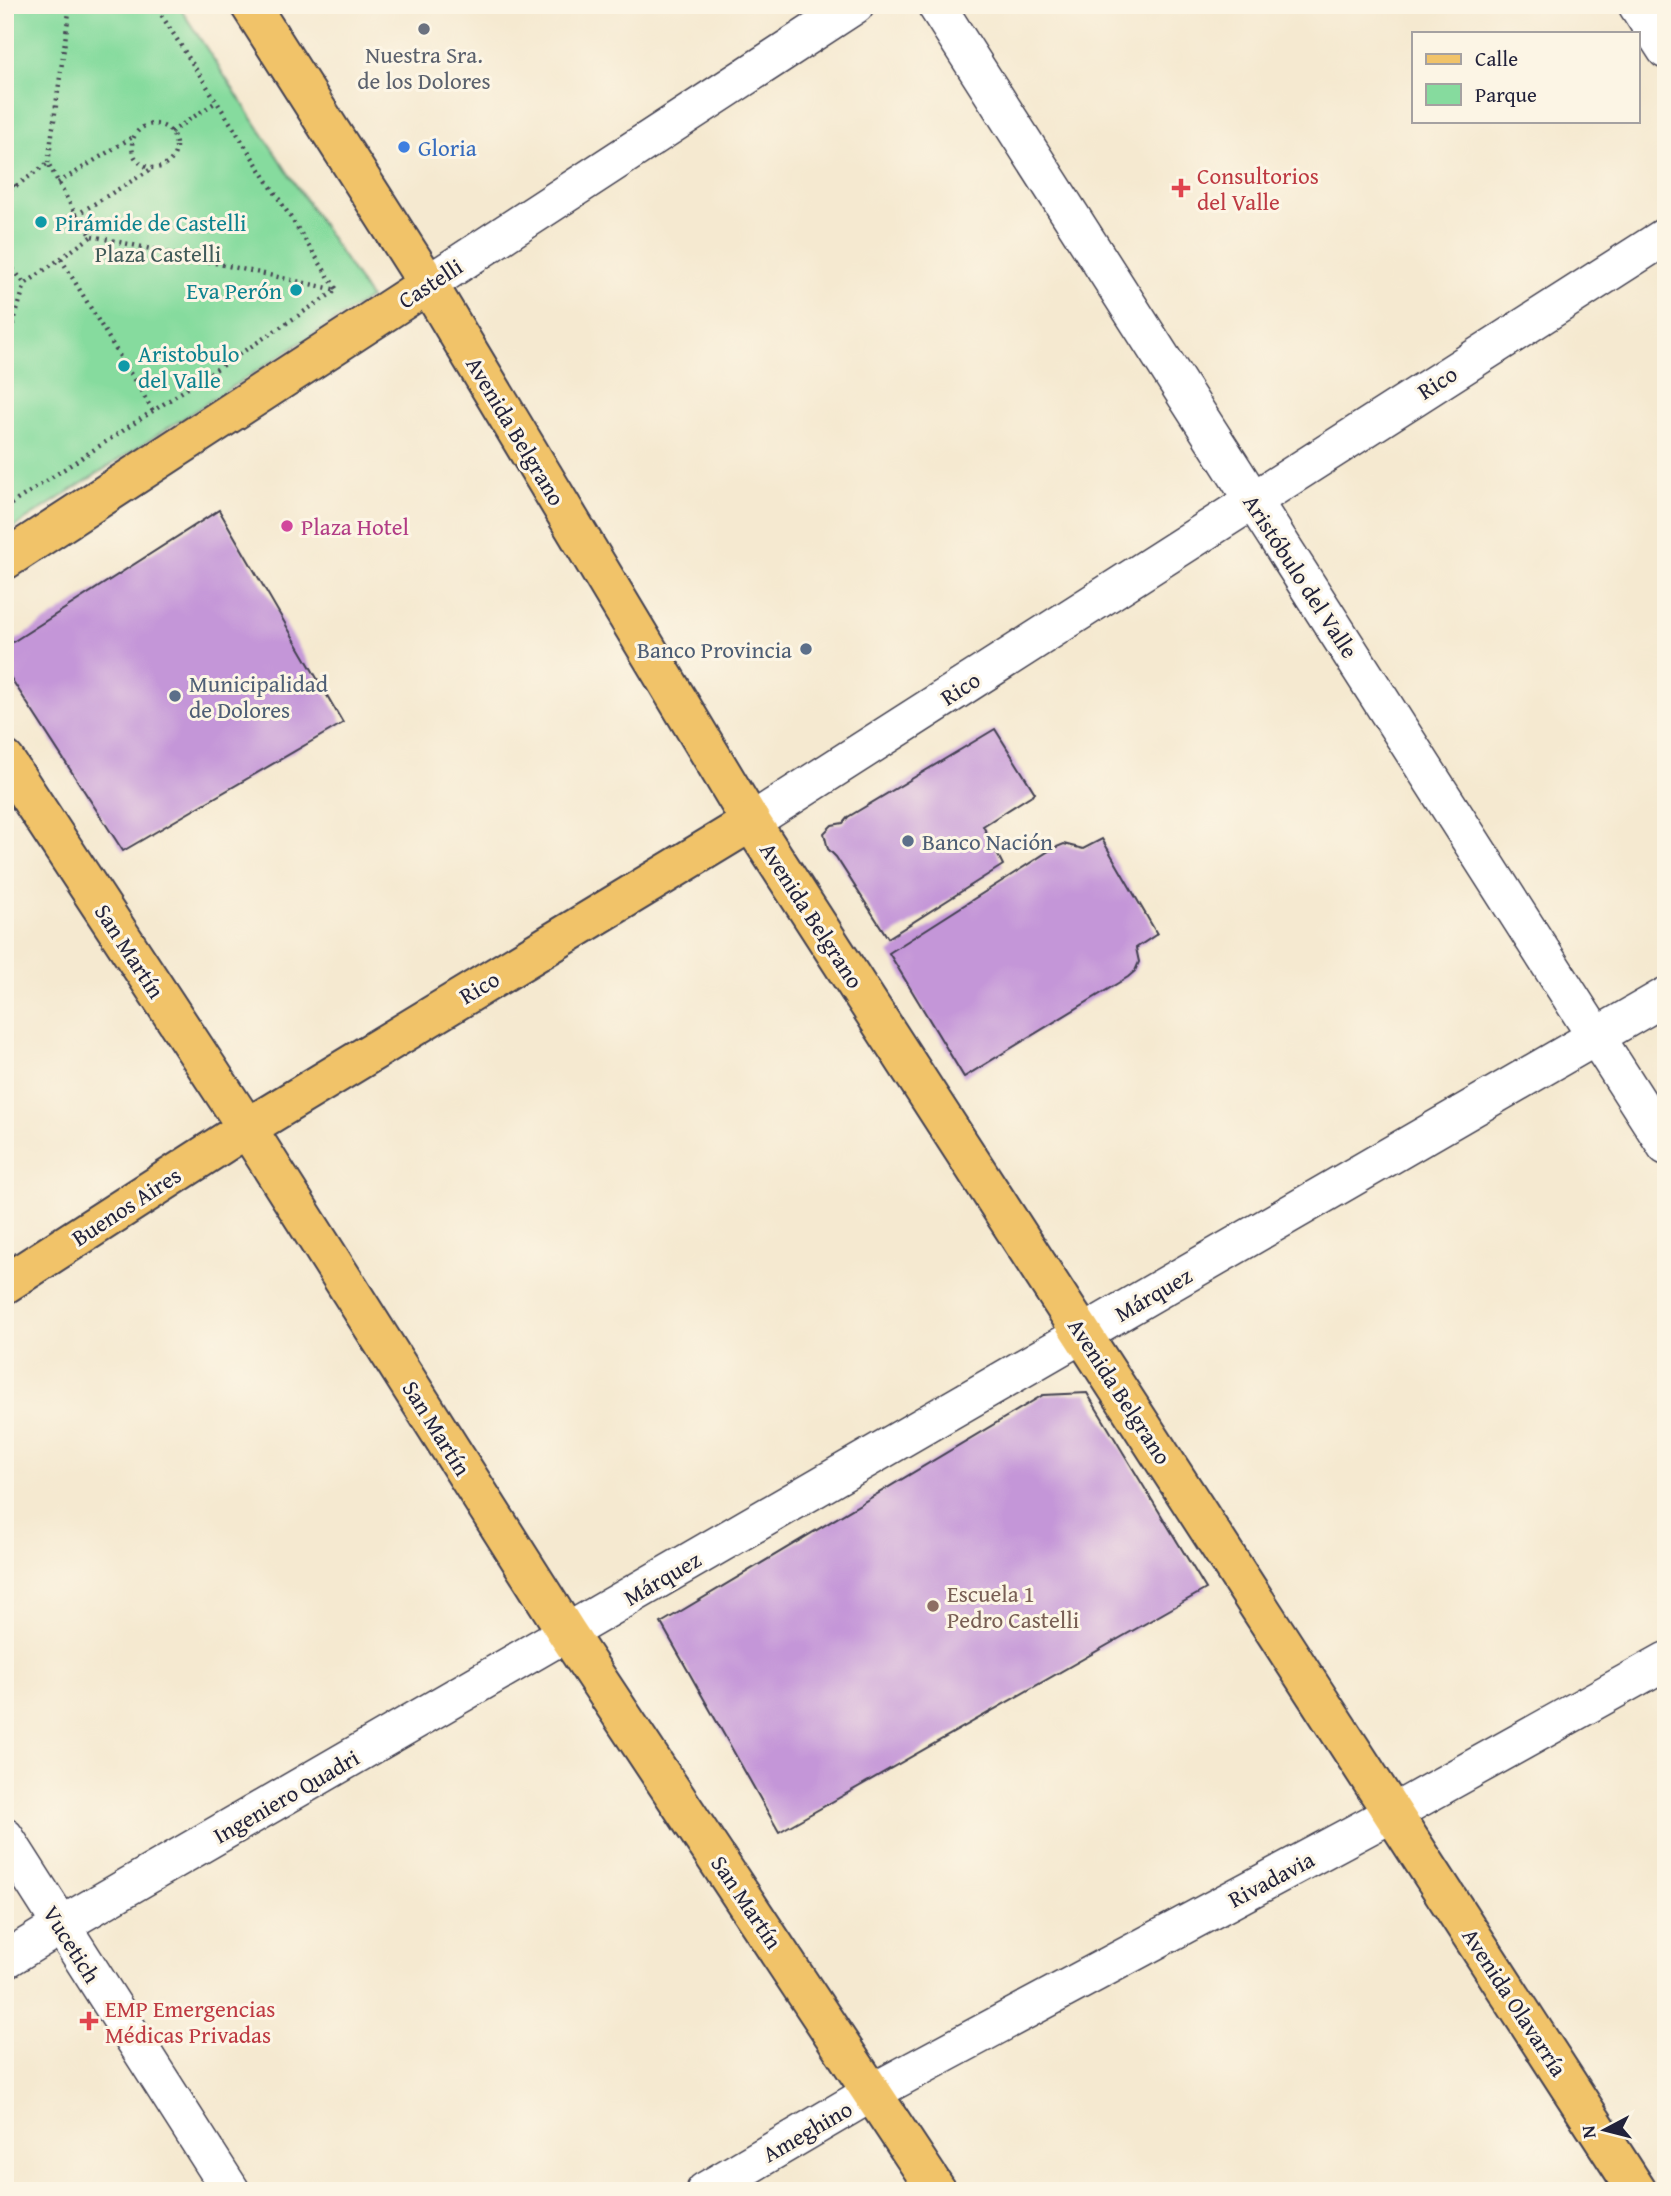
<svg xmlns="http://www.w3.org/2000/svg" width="1671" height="2196" font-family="'Gentium Book Plus',serif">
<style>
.green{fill:#86db9e;stroke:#547e6c;stroke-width:2}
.building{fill:#c496d8}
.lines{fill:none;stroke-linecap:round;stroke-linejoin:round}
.minor-casing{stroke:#424051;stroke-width:40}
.major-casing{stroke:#424051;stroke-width:42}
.path{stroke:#424051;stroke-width:4.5;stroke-dasharray:2 5;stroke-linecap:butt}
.minor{stroke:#fff;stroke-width:37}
.major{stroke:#f1c369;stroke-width:38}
.worship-dot{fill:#6b7280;stroke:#fcf5e5;stroke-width:2.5}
.shop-dot{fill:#3f7fe0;stroke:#fcf5e5;stroke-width:2.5}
.health-dot{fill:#e0444e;stroke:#fcf5e5;stroke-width:2.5}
.culture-dot{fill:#0f9aa8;stroke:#fcf5e5;stroke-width:2.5}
.hotel-dot{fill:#d1479c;stroke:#fcf5e5;stroke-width:2.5}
.service-dot{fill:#5c6f8a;stroke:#fcf5e5;stroke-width:2.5}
.education-dot{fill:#8d6e63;stroke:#fcf5e5;stroke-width:2.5}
.labels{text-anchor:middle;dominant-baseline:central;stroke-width:6;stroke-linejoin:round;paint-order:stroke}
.worship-label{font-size:23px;fill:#5b616d;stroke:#fcf5e5}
.shop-label{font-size:23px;fill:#366cbe;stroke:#fcf5e5;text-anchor:start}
.health-label{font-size:23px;fill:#be3a42;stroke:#fcf5e5;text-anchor:start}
.culture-label{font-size:23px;fill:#0d838f;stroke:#fcf5e5;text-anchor:start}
.park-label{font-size:23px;fill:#405a59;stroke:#fcf5e5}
.street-label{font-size:23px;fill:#22223b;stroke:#fcf5e5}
.hotel-label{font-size:23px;fill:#b23c85;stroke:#fcf5e5;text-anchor:start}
.service-label{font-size:23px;fill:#4e5e75;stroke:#fcf5e5;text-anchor:start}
.education-label{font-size:23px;fill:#785e54;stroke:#fcf5e5;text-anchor:start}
</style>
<rect width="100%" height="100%" fill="#fcf5e5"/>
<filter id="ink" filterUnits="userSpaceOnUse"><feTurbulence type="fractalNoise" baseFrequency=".0143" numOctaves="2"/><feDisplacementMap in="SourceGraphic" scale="14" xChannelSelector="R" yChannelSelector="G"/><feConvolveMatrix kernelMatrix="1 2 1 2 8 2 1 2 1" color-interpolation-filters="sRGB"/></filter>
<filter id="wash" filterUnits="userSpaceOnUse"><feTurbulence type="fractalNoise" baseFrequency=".00686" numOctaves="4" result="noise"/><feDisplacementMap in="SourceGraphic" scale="28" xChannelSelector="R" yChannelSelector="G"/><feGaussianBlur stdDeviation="1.57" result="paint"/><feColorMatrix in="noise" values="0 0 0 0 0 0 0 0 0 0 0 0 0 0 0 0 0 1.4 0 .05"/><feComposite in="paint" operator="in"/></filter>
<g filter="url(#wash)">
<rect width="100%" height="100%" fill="#f5e9d0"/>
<!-- green -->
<polygon class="green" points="5,5 178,5 370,298 5,533"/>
<g id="blocks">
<!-- building -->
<g class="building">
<polygon points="219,510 343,723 123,851 5,669 5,647"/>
<polygon points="995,729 1035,793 983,826 1003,865 888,938 836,857 828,849 824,833 832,825 843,823 848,817"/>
<polygon points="1102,839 1157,934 1136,948 1139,962 1135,971 1128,977 964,1077 889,953 1052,849 1064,844 1083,849"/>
<polygon points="1087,1393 1206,1589 779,1832 661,1623 1043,1395"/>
</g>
</g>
</g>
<g filter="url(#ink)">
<use href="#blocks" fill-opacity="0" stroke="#424051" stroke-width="2"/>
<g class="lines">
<defs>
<g id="minor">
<polyline points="936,5 1666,1146"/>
<polyline points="1637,5 1666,50"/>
<polyline points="428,284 855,5"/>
<polyline points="751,822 1666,236"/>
<polyline points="5,1837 231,2191"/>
<polyline points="5,1960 60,1926 1666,996"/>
<polyline points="705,2191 873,2092 1393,1813 1666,1661"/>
</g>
<g id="major">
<polyline points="250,5 428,284 751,822 1637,2191"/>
<polyline points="5,560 428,284"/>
<polyline points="5,760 247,1128 567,1633 937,2191"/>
<polyline points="5,1284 247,1128 751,822"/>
</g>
</defs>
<!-- minor casing -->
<use href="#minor" class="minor-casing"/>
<!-- major casing -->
<use href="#major" class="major-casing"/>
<!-- path -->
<g class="path">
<circle cx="154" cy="146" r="22"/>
<polyline points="171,132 216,102"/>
<polyline points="48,163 70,5"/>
<polyline points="5,174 15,187"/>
<polyline points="58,183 134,136"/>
<polyline points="5,194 48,163 76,215 92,236 25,284 5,259"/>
<polyline points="76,215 153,168"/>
<polyline points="92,236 337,290"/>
<polyline points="61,259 153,411"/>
<polyline points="5,351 25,284"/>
<polyline points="5,508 337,290 155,5"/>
</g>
<!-- minor -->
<use href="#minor" class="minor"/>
<!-- major -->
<use href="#major" class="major"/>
</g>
</g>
<!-- markers -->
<circle class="worship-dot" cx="424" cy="29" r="7"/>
<circle class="shop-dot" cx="404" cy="147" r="7"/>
<g class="health-dot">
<path d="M1177.5 177.5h7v7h7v7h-7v7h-7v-7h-7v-7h7z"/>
<path d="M85.5 2010.5h7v7h7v7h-7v7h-7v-7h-7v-7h7z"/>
</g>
<g class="culture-dot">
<circle cx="41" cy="222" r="7"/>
<circle cx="296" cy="290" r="7"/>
<circle cx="124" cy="366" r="7"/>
</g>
<circle class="hotel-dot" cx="287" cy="526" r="7"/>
<g class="service-dot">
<circle cx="806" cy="649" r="7"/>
<circle cx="175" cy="696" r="7"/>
<circle cx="908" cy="841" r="7"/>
</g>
<circle class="education-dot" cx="933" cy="1606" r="7"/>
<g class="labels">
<!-- worship labels -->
<g class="worship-label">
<text x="424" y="54">Nuestra Sra.<tspan x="424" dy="26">de los Dolores</tspan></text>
</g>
<!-- shop labels -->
<g class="shop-label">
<text x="418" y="147">Gloria</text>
</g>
<!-- health labels -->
<g class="health-label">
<text x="1197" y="175">Consultorios<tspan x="1197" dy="26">del Valle</tspan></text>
<text x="105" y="2008">EMP Emergencias<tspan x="105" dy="26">Médicas Privadas</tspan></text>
</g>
<!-- culture labels -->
<g class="culture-label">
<text x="55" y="222">Pirámide de Castelli</text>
<text x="282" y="290" text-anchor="end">Eva Perón</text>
<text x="138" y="353">Aristobulo<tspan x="138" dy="26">del Valle</tspan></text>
</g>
<!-- park labels -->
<g class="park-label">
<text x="158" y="253">Plaza Castelli</text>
</g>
<!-- street labels -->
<g class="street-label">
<text transform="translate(430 283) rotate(-33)">Castelli</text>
<text transform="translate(1437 382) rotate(-33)">Rico</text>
<text transform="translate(516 431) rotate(59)">Avenida Belgrano</text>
<text transform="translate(1301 576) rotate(57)">Aristóbulo del Valle</text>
<text transform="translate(960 688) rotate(-33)">Rico</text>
<text transform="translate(812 915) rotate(57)">Avenida Belgrano</text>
<text transform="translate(130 951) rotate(57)">San Martín</text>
<text transform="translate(479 987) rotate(-31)">Rico</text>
<text transform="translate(126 1206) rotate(-33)">Buenos Aires</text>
<text transform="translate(1153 1294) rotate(-30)">Márquez</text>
<text transform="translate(1120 1391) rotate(57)">Avenida Belgrano</text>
<text transform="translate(437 1428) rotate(58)">San Martín</text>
<text transform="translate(662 1578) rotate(-30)">Márquez</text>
<text transform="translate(286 1796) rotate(-30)">Ingeniero Quadri</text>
<text transform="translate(1271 1879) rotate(-28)">Rivadavia</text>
<text transform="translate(747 1902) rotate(56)">San Martín</text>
<text transform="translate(72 1944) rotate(58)">Vucetich</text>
<text transform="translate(1515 2002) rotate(57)">Avenida Olavarría</text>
<text transform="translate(807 2131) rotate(-30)">Ameghino</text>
</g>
<!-- hotel labels -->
<g class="hotel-label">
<text x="301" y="526">Plaza Hotel</text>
</g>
<!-- service labels -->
<g class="service-label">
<text x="792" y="649" text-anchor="end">Banco Provincia</text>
<text x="189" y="683">Municipalidad<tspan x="189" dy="26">de Dolores</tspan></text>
<text x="922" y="841">Banco Nación</text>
</g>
<!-- education labels -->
<g class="education-label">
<text x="947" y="1593">Escuela 1<tspan x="947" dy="26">Pedro Castelli</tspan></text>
</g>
</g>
<!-- margin -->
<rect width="1671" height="2196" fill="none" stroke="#fcf5e5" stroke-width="28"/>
<!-- legend -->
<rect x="1412" y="32" width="228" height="91" fill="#fcf5e5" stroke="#a5a1a1" stroke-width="2"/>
<rect x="1426" y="54" width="35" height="10" fill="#f1c369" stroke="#a5a1a1" stroke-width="2"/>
<text x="1475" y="66" font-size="21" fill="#22223b">Calle</text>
<rect x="1426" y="84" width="35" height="21" fill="#86db9e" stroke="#a5a1a1" stroke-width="2"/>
<text x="1475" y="102" font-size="21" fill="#22223b">Parque</text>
<!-- north arrow -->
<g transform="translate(1605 2130) rotate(263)" stroke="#fcf5e5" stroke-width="5" paint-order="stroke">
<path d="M0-5L12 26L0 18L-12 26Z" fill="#22223b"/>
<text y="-10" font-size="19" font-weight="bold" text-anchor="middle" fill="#22223b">N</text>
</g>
</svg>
